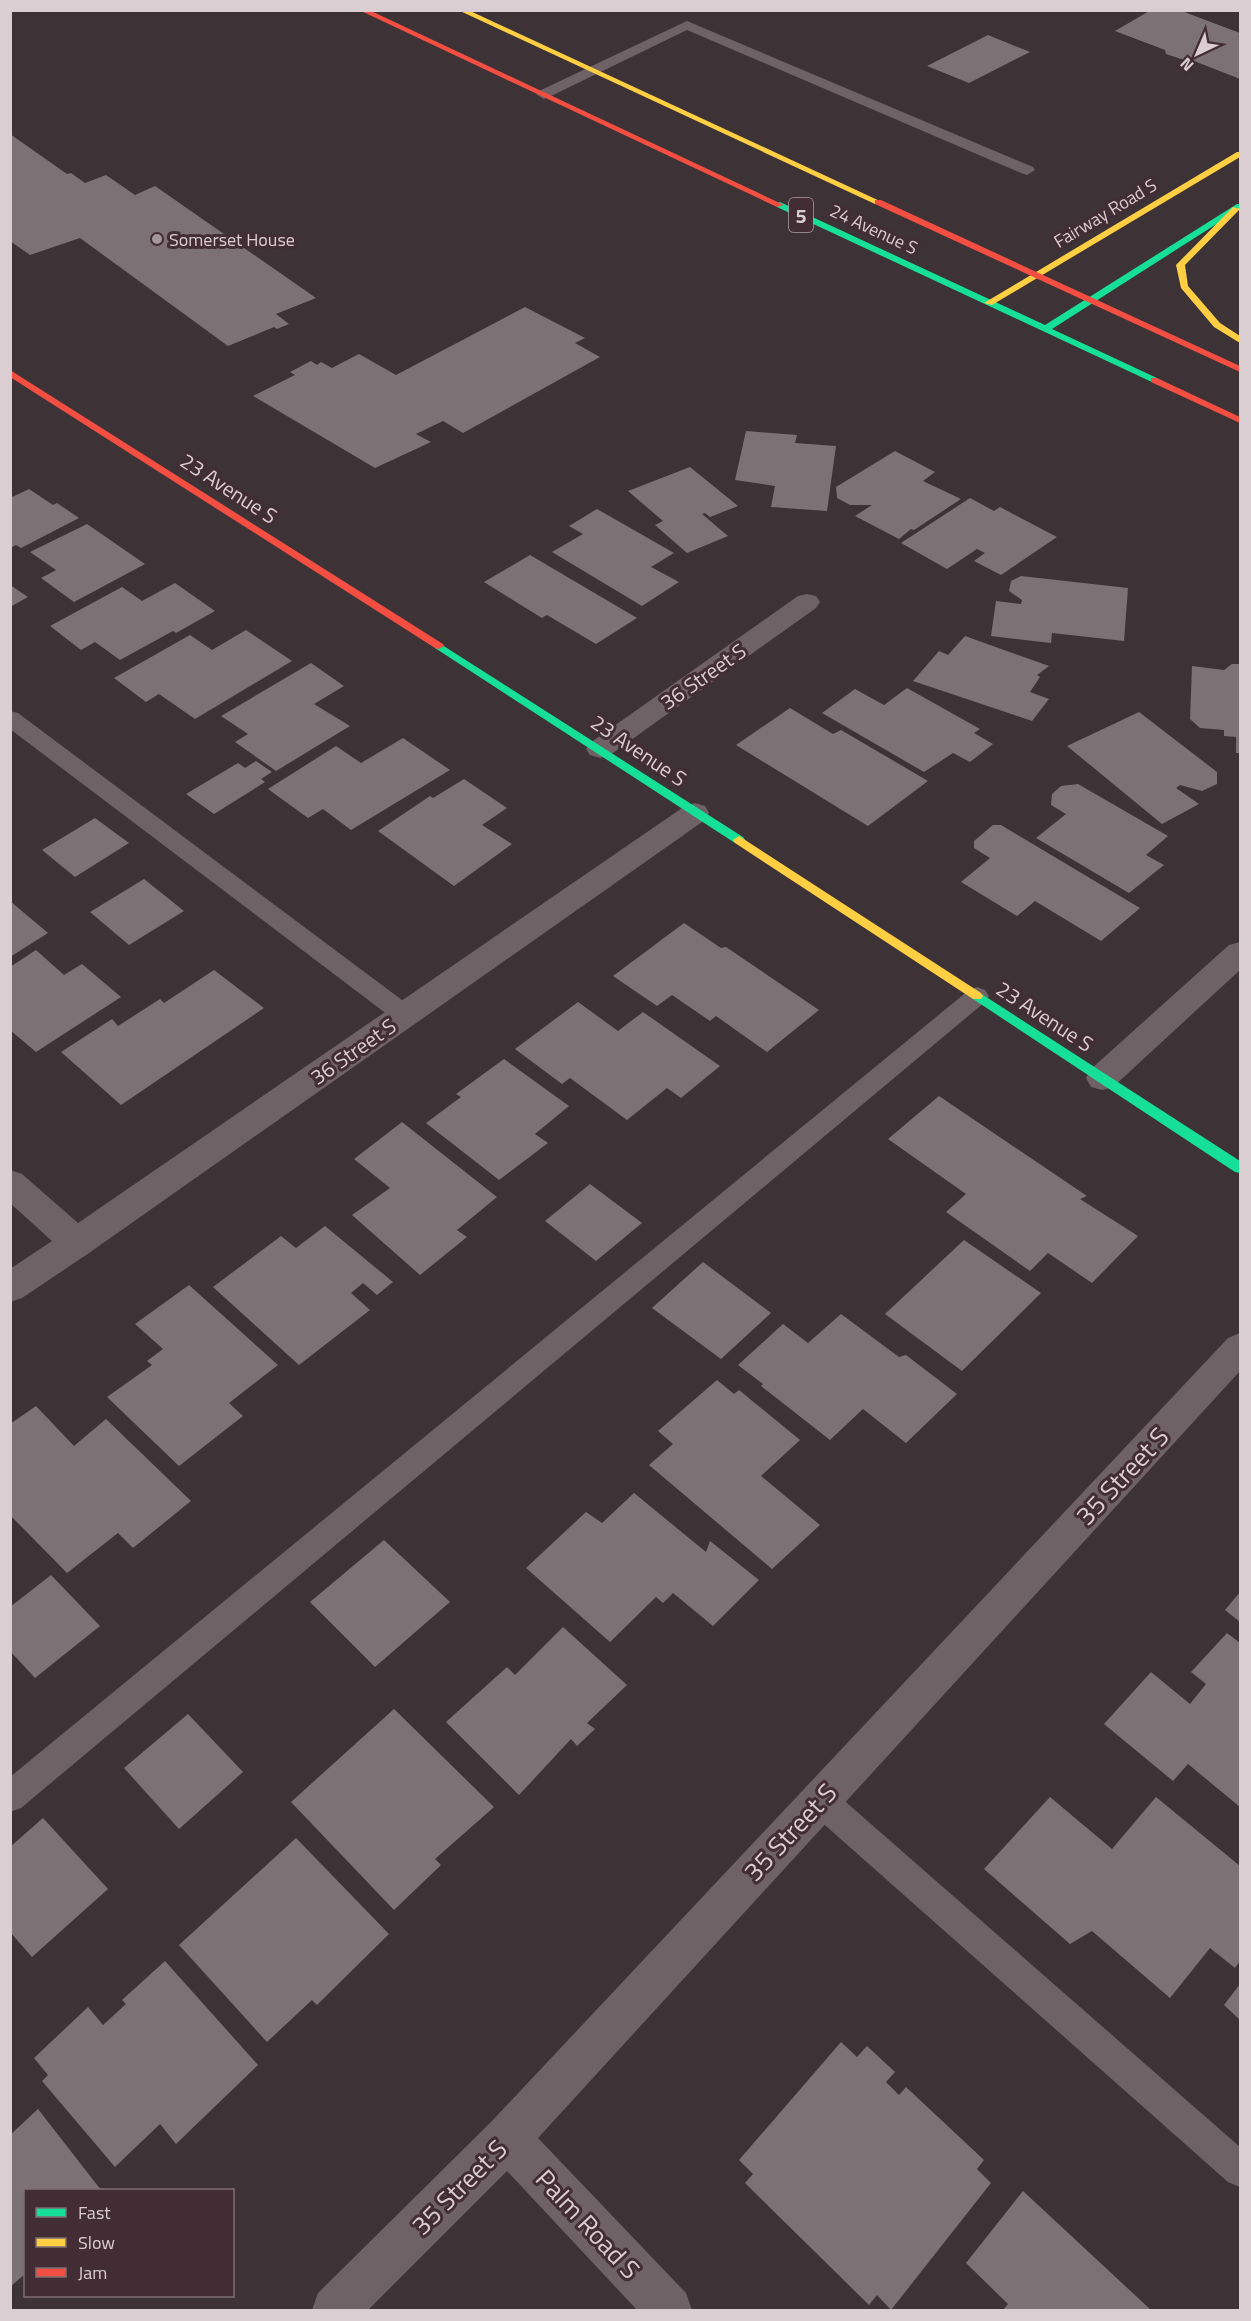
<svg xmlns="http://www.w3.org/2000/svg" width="1251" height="2321" font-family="'Titillium Web',sans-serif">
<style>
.building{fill:#7c7276}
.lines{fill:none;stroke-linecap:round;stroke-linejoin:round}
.lane{fill:#6e6266;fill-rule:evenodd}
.street{fill:#6e6266;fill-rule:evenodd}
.fast{fill:#16e098;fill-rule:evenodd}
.slow{fill:#ffcf43;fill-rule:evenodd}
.jam{fill:#f24e42;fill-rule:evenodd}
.poi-dot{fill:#a4979b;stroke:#422d35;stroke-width:2}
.labels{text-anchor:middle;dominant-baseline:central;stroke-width:6;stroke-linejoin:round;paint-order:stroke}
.far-street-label{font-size:18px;fill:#dbced2;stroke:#422d35}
.far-poi-label{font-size:18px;fill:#dbced2;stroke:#422d35;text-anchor:start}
.shield{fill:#422d35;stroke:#ad9ea3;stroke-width:1.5}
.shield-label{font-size:20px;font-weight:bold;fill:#dbced2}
.street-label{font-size:21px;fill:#dbced2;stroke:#422d35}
.near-street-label{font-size:26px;fill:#dbced2;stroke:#422d35}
</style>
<rect width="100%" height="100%" fill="#3d3236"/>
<!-- building -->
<g class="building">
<polygon points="1151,10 1179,10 1240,33 1240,79 1189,59 1181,59 1166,54 1165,50 1115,31"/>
<polygon points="988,35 1030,52 969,83 927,66"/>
<polygon points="10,134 67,174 71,173 85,183 106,175 135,195 155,186 316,298 276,314 289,324 277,329 274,327 228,346 80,238 30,255 10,241"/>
<polygon points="525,307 585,338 575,343 600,357 463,433 443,421 416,434 431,442 375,468 253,396 295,375 290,372 311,361 317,365 321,362 332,368 359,354 396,375"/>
<polygon points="746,431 797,435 795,443 836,446 827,511 771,507 775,486 735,480"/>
<polygon points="895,451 935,472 923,481 961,499 914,530 911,529 899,539 855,516 872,505 850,505 837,498 836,487"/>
<polygon points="690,467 738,506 710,517 705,513 702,514 728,536 687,553 655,525 663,521 628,491"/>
<polygon points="29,489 53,505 57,503 79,518 21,548 16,545 10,548 10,498"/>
<polygon points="970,498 994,511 1000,507 1057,537 1001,575 974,561 985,553 977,549 947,569 901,543"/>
<polygon points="597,509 674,553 651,567 679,582 642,606 552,552 583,534 569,526"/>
<polygon points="87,524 145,564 74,602 41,578 56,570 30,552"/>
<polygon points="530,555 637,618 596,644 547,615 542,618 484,582"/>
<polygon points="1021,576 1128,588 1124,641 1052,633 1051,643 991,636 996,601 1021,604 1022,600 1009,591 1011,581"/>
<polygon points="175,583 215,611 176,633 173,631 120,660 95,642 81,650 50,626 122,587 142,601"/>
<polygon points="10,585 28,597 10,607"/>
<polygon points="246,630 292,661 195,719 159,694 146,702 114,678 190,635 212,650"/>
<polygon points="965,636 1049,666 1037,675 1040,677 1030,692 1049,699 1032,721 913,681 939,651 948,655"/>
<polygon points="311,663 344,686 314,704 350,726 276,771 235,742 248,734 221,716"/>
<polygon points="1232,664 1240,664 1240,753 1236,753 1236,737 1224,736 1224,730 1200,728 1190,719 1192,666 1224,670"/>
<polygon points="907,688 980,729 974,733 993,744 970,762 953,753 924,772 822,713 855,689 884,705"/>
<polygon points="790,708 833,734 841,730 928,781 868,826 736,745"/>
<polygon points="1139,712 1217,772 1217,784 1202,791 1180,785 1176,788 1199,804 1162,824 1067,746"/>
<polygon points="403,738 450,770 351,830 323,809 308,818 268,789 336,746 361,763"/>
<polygon points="256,761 272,772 261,779 265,782 214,814 186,794 238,763 245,768"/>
<polygon points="464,779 507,808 482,825 512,844 454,886 378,831 430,796 433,798"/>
<polygon points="1078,784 1168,836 1146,855 1164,865 1129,893 1036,838 1066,814 1051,805 1052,794 1061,786"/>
<polygon points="95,818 129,843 75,877 42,850"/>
<polygon points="993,825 1001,825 1140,908 1101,941 1035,901 1017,916 961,882 990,858 974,848 974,841"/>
<polygon points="144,879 184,911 129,945 90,912"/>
<polygon points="10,901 48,933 10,957"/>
<polygon points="684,923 721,948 726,947 819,1010 767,1052 716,1016 710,1021 672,995 657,1006 613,976"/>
<polygon points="36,950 64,975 82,964 121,997 36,1052 10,1030 10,967"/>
<polygon points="214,970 264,1008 121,1105 61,1052 112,1019 118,1026 160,999 164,1003"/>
<polygon points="578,1002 618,1031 643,1012 720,1066 681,1098 667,1088 627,1120 570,1078 562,1084 515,1049"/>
<polygon points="504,1059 569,1106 535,1134 548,1143 499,1180 426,1123 461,1097 456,1094"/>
<polygon points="939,1096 1087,1196 1080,1199 1138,1236 1092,1283 1048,1253 1030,1271 946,1212 966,1194 888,1139"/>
<polygon points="402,1122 497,1197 457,1230 467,1237 420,1275 352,1215 390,1188 354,1159"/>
<polygon points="590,1184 642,1223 596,1261 545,1221"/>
<polygon points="325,1226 393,1282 377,1295 363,1283 351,1293 370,1310 299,1365 213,1287 281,1236 296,1248"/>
<polygon points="964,1240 1041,1293 962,1371 885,1314"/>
<polygon points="703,1262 771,1313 721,1359 652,1308"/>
<polygon points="189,1285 278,1365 229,1403 243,1416 179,1466 107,1397 152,1365 147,1361 163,1349 135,1324"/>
<polygon points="841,1314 899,1357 906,1355 957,1394 906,1443 863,1409 830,1440 761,1386 763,1384 738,1365 783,1324 808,1343"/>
<polygon points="717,1380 734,1394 739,1390 800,1440 761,1476 820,1525 772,1569 649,1465 673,1444 658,1431"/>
<polygon points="36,1406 74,1446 106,1419 191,1501 133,1548 118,1533 67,1573 10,1515 10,1424"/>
<polygon points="634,1493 706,1552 710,1541 759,1580 713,1626 673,1593 663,1603 656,1597 610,1642 526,1568 586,1512 602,1523"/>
<polygon points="384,1540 450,1602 375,1667 310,1602"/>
<polygon points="51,1575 100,1626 35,1678 10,1651 10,1607"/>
<polygon points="1240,1592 1240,1622 1225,1610"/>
<polygon points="563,1627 627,1685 587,1723 595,1729 577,1746 571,1739 519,1795 446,1722 507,1667 515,1675"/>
<polygon points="1227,1633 1240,1643 1240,1807 1188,1764 1173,1781 1104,1724 1151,1672 1190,1704 1206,1684 1191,1672"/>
<polygon points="394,1709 494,1807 435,1859 441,1865 394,1910 291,1802"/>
<polygon points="188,1714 243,1772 179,1829 124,1768"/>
<polygon points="1050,1797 1112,1849 1156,1797 1240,1866 1240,1961 1235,1968 1210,1948 1170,1998 1092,1931 1070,1944 984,1869"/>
<polygon points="43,1818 108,1889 32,1957 10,1932 10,1847"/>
<polygon points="296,1838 389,1934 317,2005 312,2000 267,2042 179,1945"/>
<polygon points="165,1961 258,2065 176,2144 160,2124 115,2167 42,2081 48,2075 34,2058 88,2007 103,2025 126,2004 122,2000"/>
<polygon points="1240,1984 1240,2020 1224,2005"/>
<polygon points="841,2042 857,2057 867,2046 895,2072 886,2082 899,2095 906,2087 984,2160 977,2169 991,2183 891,2310 877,2295 869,2305 745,2183 753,2174 739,2160"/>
<polygon points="38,2109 101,2190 26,2190 26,2273 10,2287 10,2135"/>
<polygon points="1023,2191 1151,2310 1003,2310 1008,2304 966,2263"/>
</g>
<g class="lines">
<!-- lane -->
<g class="lane">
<polygon points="687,21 1033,167 1035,170 1027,175 1021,173 687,30 549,97 544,99 536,94 539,91"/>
<polygon points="10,711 18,713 414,1009 417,1015 414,1021 405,1024 396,1021 10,729"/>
<polygon points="977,987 985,990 989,996 985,1002 21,1808 10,1812 10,1777 969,990"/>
<polygon points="820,1785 831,1789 1240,2147 1240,2187 1228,2182 809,1811 804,1800 809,1789"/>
</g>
<!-- street -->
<g class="street">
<polygon points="807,594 816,596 820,602 816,608 610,755 600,758 590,755 586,749 590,743 798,596"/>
<polygon points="695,803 705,806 709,813 705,820 89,1253 22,1298 10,1302 10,1269 52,1241 10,1203 10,1170 22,1174 78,1223 685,806"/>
<polygon points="1240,942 1240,970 1113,1087 1102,1090 1091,1087 1086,1078 1091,1069 1229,945"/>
<polygon points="1240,1333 1240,1371 538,2138 686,2293 692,2310 637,2310 507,2171 368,2310 312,2310 318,2293 491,2122 1228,1338"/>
</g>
<!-- fast -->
<g class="fast">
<polygon points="780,202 1045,325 1237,204 1240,204 1240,209 1052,329 1157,378 1159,380 1154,383 777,207 777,203"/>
<polygon points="439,643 743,837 745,840 743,843 735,843 435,648 434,646"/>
<polygon points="977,991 1240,1161 1240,1173 1235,1172 973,999 971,996"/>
</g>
<!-- slow -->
<g class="slow">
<polygon points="458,10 468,10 882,202 875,204"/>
<polygon points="1237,152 1240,152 1240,157 992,305 984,303"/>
<polygon points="1233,207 1240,209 1185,265 1188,286 1220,323 1240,336 1240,343 1214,327 1181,288 1176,265"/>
<polygon points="739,836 981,993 983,996 981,999 973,999 735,843 733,840"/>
</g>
<!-- jam -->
<g class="jam">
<polygon points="359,10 369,10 784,205 777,207"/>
<polygon points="875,200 881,200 1240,366 1240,372 875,204"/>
<polygon points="10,370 443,644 444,646 439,649 435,648 10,377"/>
<polygon points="1151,378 1157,378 1240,417 1240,423 1151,382"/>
</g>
</g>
<!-- markers -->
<circle class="poi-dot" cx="157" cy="239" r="6"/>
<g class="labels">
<!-- far-street labels -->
<g class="far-street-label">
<text transform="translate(1105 213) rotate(-31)">Fairway Road S</text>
<text transform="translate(874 229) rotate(25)">24 Avenue S</text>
</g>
<!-- far-poi labels -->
<g class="far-poi-label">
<text x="169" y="239">Somerset House</text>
</g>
<!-- shield labels -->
<rect class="shield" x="789" y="198" width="24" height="34" rx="4.5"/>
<g class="shield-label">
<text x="801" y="215">5</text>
</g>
<!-- street labels -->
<g class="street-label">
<text transform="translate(229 488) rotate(33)">23 Avenue S</text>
<text transform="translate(703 676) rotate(-35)">36 Street S</text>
<text transform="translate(639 750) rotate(34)">23 Avenue S</text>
<text transform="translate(1045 1016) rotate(33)">23 Avenue S</text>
<text transform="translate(353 1051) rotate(-35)">36 Street S</text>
</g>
<!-- near-street labels -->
<g class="near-street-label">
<text transform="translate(1122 1476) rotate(-47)">35 Street S</text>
<text transform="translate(790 1832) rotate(-47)">35 Street S</text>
<text transform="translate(459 2187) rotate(-45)">35 Street S</text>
<text transform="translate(588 2224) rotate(47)">Palm Road S</text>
</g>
</g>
<!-- border -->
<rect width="1251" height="2321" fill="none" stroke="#dbced2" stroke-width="24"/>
<!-- legend -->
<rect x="24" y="2189" width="210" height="108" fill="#422d35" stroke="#7f6d74" stroke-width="1.5"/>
<rect x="36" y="2208" width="30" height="9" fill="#16e098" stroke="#7f6d74" stroke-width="1.5"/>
<text x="78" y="2219" font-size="18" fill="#dbced2">Fast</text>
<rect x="36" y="2238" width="30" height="9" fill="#ffcf43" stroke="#7f6d74" stroke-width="1.5"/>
<text x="78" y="2249" font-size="18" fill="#dbced2">Slow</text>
<rect x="36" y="2268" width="30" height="9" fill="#f24e42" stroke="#7f6d74" stroke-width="1.5"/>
<text x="78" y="2279" font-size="18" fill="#dbced2">Jam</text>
<!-- north arrow -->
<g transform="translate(1197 54) rotate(224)" stroke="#422d35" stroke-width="4.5" paint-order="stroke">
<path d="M0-4.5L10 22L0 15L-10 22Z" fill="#dbced2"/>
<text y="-9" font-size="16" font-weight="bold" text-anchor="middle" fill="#dbced2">N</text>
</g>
</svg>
